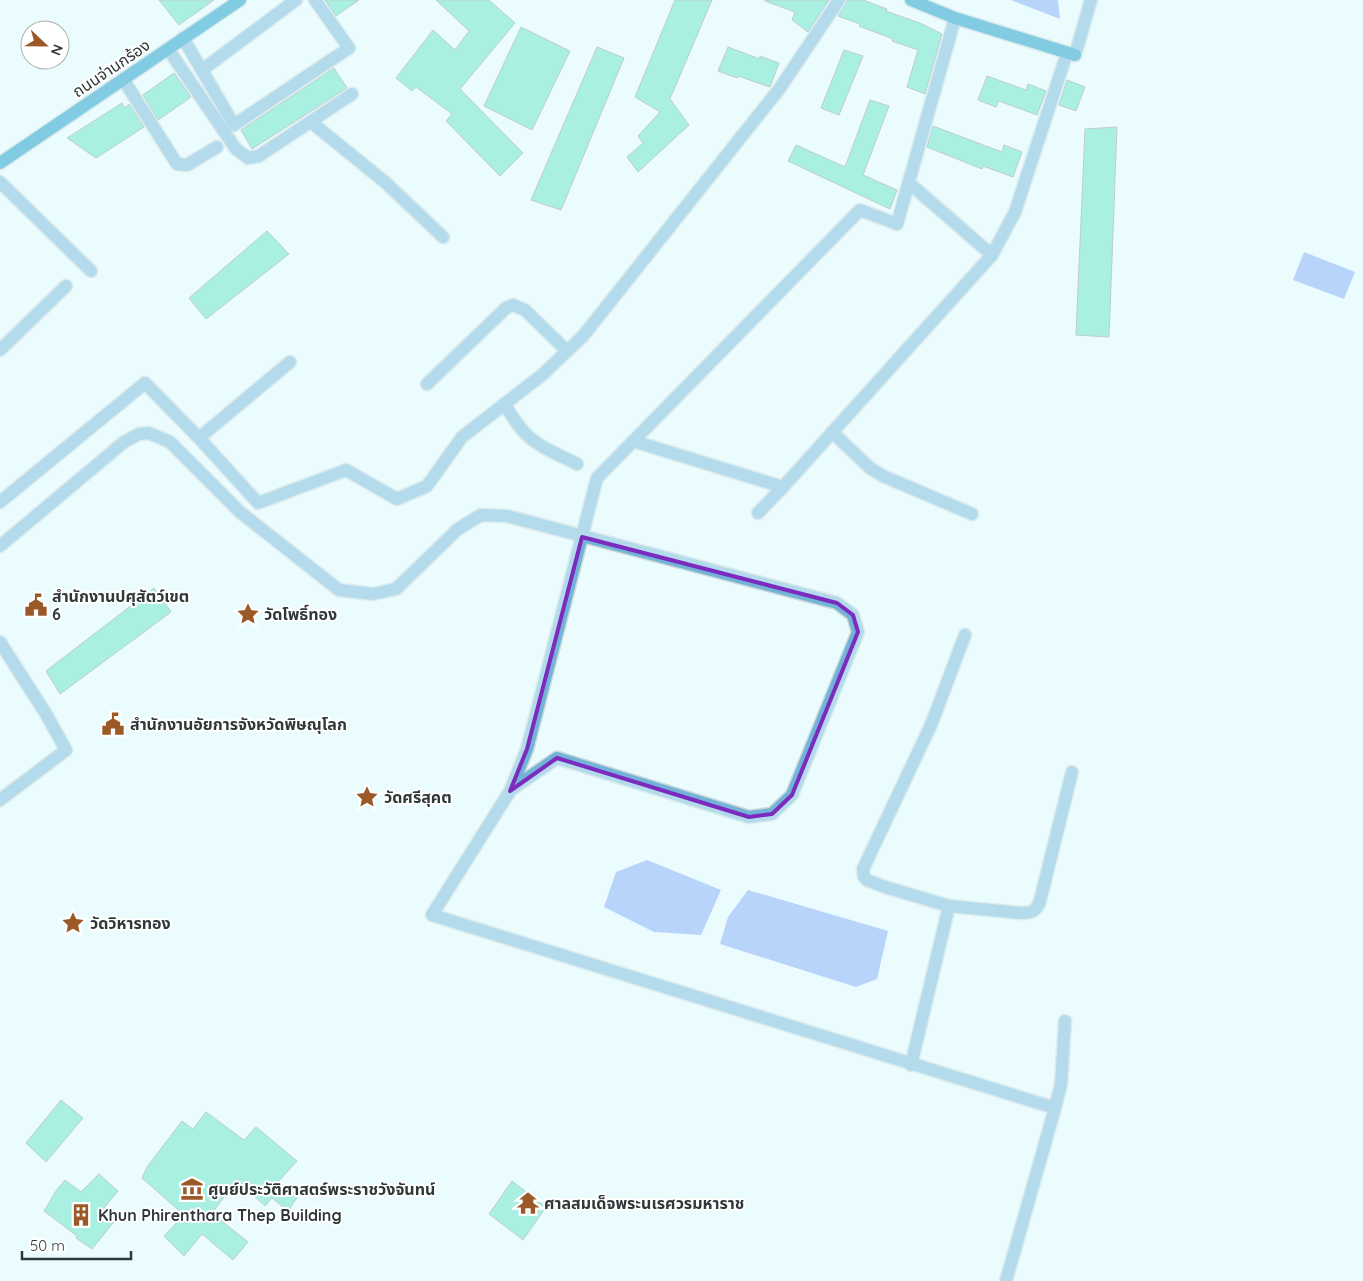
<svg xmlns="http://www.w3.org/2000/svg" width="1363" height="1281" font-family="Quicksand,'Noto Sans Thai',sans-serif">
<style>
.water{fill:#7ca5f7}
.building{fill:#5ce3c2;stroke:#869590}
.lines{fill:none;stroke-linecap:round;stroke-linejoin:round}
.street-casing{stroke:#cad9db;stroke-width:15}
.secondary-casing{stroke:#cad9db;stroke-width:15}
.street{stroke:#72b3d7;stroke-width:12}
.secondary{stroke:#0090c4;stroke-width:12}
.marked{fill:none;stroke:#7b2cbf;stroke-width:4;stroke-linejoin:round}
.labels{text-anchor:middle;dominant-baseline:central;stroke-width:4;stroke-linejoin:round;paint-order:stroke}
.street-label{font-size:16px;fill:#313839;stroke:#fff}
.poi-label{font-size:16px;font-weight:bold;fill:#313839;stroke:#fff;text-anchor:start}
</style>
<rect width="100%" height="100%" fill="#ebfcfe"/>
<!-- water -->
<g class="water">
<polygon points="1011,0 1058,0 1060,19"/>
<polygon points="1304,252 1355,272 1344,299 1293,280"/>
<polygon points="647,860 721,890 701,935 654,932 604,907 616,872"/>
<polygon points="748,890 888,931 877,979 856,987 720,944 728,917"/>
</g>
<!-- building -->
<g class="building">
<polygon points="159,0 214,0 179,25"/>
<polygon points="325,0 359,0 336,16"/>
<polygon points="436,0 489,0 515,23 460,89 523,153 500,176 446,121 452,114 416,87 412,91 396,78 433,30 455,50 469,31"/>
<polygon points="675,0 712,0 670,99 689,125 638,172 627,157 643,143 638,136 660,112 635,97"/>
<polygon points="765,0 829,0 808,32 792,20 795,12 765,1"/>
<polygon points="847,0 863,0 887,9 886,11 920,23 942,34 925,94 907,87 918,50 892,41 893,39 859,26 860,24 838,16"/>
<polygon points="521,27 570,51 532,130 484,106"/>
<polygon points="597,47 624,58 561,210 531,200"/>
<polygon points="728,47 760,59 760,56 779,63 770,87 738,76 737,78 718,71"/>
<polygon points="844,50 863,56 839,115 821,108"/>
<polygon points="334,68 347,88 252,149 241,130"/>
<polygon points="174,73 191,97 158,120 143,95"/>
<polygon points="987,76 1026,90 1028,84 1046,91 1037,115 999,101 996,107 978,100"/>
<polygon points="1067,80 1085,87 1076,111 1059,105"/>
<polygon points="870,100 889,106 863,175 897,190 890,209 788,161 796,145 845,167"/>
<polygon points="122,103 125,108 129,104 144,127 96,158 67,138"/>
<polygon points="933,126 1002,152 1004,145 1022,152 1013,177 983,166 982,169 927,147"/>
<polygon points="1117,127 1109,337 1076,335 1085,129"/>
<polygon points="267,231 289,254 206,319 189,298"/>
<polygon points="154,588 171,612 60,694 46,671"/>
<polygon points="61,1100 83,1118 46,1162 26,1143"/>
<polygon points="206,1112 244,1140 256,1127 297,1161 278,1182 298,1196 288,1211 272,1198 265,1206 237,1180 212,1213 248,1242 233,1260 202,1234 184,1256 164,1236 184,1215 142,1178 147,1167 182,1121 193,1129"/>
<polygon points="99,1174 118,1191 104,1208 117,1218 92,1249 76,1238 77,1236 44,1211 56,1191 65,1180 81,1192"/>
<polygon points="512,1181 546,1207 523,1240 489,1214"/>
</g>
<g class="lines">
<defs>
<g id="street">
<polyline points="955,18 897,224 860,210 597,478 527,749 510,791 432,915 1055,1108 1006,1281"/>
<polyline points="183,38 234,125 349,48 315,0"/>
<polyline points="168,49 236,149 248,158 259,156 352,94"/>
<polyline points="1075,55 1091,0"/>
<polyline points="202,70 296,0"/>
<polyline points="123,79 177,164 187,165 217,147"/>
<polyline points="311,122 386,183 443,237"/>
<polyline points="0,182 91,271"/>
<polyline points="909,183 992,255"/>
<polyline points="0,350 66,286"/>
<polyline points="427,384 506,308 513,305 525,310 567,351"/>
<path d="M504 404C511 414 517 425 526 434 540 448 560 455 577 464"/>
<polyline points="832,432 870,468 883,476 972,514"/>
<polyline points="199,438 290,362"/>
<polyline points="633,441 783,487"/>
<polyline points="0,502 145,383 199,438 258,503 346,470 397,499 427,486 462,437 542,375 583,336 780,88 839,0"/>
<polyline points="758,513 783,487 992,255 1015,212 1067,53"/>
<polyline points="0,546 124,442 139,434 149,433 170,442 240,512 339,590 373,594 396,589 458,529 481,515 507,516 837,603 853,615 858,632 792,795 772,814 749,817 557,758 512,789"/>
<polyline points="0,642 46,714 66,750 0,800"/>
<path d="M949 906 1021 913C1031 913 1037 911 1040 901L1072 772"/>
<polyline points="911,1065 949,906 885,887 867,880 864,877 863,869 931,725 965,635"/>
<polyline points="1055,1108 1061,1084 1065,1021"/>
</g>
<g id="secondary">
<polyline points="911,0 955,18 1075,55"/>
<polyline points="0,163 240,0"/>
</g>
</defs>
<!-- street casing -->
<use href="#street" class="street-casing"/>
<!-- secondary casing -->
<use href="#secondary" class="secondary-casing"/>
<!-- street -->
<use href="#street" class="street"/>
<!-- secondary -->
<use href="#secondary" class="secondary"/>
</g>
<!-- marked area -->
<path d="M0 0H1363V1281H0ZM582 537 837 603 853 615 858 632 792 795 772 814 749 817 557 758 510 791 527 749Z" fill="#ebfcfe" fill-opacity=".55" fill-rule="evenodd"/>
<path class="marked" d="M582 537 837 603 853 615 858 632 792 795 772 814 749 817 557 758 510 791 527 749Z"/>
<!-- icons -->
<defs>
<symbol id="civic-bare" viewBox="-9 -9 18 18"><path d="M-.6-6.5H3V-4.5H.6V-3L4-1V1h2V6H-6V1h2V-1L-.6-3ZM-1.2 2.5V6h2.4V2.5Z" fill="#9c5928" stroke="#fff" stroke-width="2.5" paint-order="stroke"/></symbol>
<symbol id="sight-bare" viewBox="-9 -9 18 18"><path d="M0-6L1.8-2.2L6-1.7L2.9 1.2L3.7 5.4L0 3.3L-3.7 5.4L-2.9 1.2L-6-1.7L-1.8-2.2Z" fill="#9c5928" stroke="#fff" stroke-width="2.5" paint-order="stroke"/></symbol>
<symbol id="museum-bare" viewBox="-9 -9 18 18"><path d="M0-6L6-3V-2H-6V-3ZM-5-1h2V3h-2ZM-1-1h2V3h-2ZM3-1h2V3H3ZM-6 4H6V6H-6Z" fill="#9c5928" stroke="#fff" stroke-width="2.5" paint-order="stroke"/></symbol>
<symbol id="temple-bare" viewBox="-9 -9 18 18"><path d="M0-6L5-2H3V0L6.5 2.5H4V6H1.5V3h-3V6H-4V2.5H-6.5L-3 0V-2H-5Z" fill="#9c5928" stroke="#fff" stroke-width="2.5" paint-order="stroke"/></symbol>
<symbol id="building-bare" viewBox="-9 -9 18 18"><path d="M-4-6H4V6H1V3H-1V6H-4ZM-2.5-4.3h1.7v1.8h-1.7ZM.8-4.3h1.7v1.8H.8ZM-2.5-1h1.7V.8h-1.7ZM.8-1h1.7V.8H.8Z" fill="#9c5928" stroke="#fff" stroke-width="2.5" paint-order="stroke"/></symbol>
</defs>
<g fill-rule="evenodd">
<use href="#civic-bare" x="20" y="589" width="32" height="32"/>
<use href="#sight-bare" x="232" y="598" width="32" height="32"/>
<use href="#civic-bare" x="97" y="708" width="32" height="32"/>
<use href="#sight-bare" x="351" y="781" width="32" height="32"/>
<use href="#sight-bare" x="57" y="907" width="32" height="32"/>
<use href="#museum-bare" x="176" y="1173" width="32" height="32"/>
<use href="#temple-bare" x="512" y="1187" width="32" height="32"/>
<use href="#building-bare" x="65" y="1199" width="32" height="32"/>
</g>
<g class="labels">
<!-- street labels -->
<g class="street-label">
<text transform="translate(111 68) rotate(-34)">ถนนจ่านกร้อง</text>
</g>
<!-- poi labels -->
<g class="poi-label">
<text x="52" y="596">สำนักงานปศุสัตว์เขต<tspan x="52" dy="18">6</tspan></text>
<text x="264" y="614">วัดโพธิ์ทอง</text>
<text x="130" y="724">สำนักงานอัยการจังหวัดพิษณุโลก</text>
<text x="384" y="797">วัดศรีสุคต</text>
<text x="90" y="923">วัดวิหารทอง</text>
<text x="208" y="1189">ศูนย์ประวัติศาสตร์พระราชวังจันทน์</text>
<text x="544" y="1203">ศาลสมเด็จพระนเรศวรมหาราช</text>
<text x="98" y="1215">Khun Phirenthara Thep Building</text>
</g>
</g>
<!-- north arrow -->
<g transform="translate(45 45) rotate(112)"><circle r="24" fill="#ffffff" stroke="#adafb0"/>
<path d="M0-4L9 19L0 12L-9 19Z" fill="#9c5928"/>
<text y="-8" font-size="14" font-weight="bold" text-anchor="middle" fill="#313839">N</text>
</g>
<!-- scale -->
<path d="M22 1251v8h109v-8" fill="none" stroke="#313839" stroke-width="2.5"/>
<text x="30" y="1251" font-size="15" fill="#313839" stroke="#ffffff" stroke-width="4" paint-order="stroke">50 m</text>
</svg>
